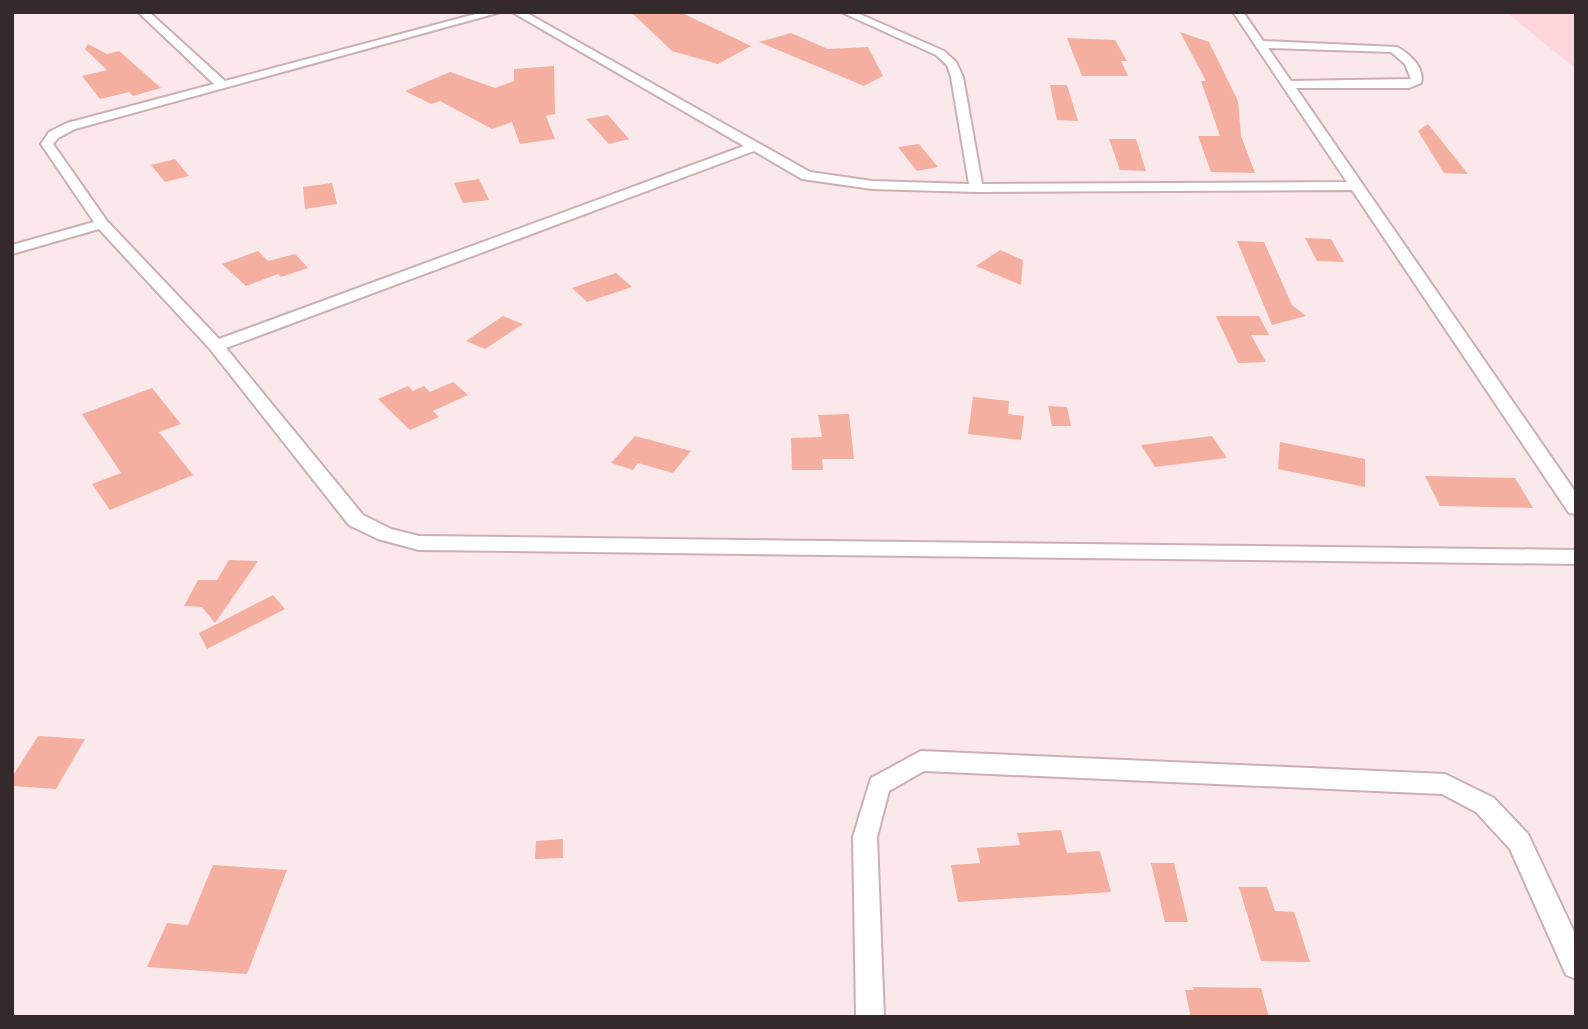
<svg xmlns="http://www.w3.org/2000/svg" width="1588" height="1029" font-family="Jost,sans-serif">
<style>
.built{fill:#fdd6db}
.building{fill:#f5afa0}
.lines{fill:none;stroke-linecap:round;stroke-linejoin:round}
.street-casing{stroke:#ccafb2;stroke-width:4}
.street{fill:#fff;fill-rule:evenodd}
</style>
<rect width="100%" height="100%" fill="#fbe8ea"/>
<!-- built -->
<polygon class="built" points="1506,12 1576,12 1576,69"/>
<!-- building -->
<g class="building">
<polygon points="631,12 680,12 751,46 718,64 672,51"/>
<polygon points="1180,32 1209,42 1238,101 1241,136 1255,173 1211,172 1198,136 1220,136 1201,81 1206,81"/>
<polygon points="791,33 828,49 868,47 883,76 864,86 759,42"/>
<polygon points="1067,38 1115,40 1127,61 1121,61 1128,76 1082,76"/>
<polygon points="88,44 107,54 119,51 161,88 133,96 129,92 100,99 82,76 107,70 85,49"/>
<polygon points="554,66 555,114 546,116 555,139 520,144 512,122 492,129 440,101 431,104 405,91 450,72 495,88 514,81 514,69"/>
<polygon points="1050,85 1067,85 1078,121 1057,120"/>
<polygon points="608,115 629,139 609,144 586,119"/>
<polygon points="1428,124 1468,174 1444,173 1418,131"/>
<polygon points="1109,139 1136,139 1146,171 1120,170"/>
<polygon points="919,144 938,167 917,171 898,147"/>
<polygon points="175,159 189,176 165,182 151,165"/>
<polygon points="479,179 489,200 463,203 454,183"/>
<polygon points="332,183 337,204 305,209 303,187"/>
<polygon points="1305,238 1331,239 1344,262 1317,261"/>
<polygon points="1237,241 1264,242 1292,305 1306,316 1272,325"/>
<polygon points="1000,250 1023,260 1021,285 976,266"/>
<polygon points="258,251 268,261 295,254 308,268 281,277 278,274 246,286 222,264"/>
<polygon points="616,273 632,287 587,302 572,288"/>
<polygon points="503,316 523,324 485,349 466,341"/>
<polygon points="1216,316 1259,316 1269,335 1251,335 1266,362 1238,363"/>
<polygon points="453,382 468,395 433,411 439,417 410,430 378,399 408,386 413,391 424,386 430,392"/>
<polygon points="152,388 181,424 159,432 193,475 110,510 92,484 121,473 82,414"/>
<polygon points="973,397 1009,401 1008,414 1024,416 1021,440 968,434"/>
<polygon points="1048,406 1067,407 1071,426 1052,426"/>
<polygon points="849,414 854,459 822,459 823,470 792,470 791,438 822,437 818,415"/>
<polygon points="635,436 691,451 673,473 638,463 633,470 611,463"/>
<polygon points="1212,436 1227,458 1155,467 1141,445"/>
<polygon points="1280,442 1365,459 1365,487 1278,469"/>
<polygon points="1425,476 1515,478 1533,508 1440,506"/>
<polygon points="229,560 258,561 215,623 202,607 184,606 198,580 217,580"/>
<polygon points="273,595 285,609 207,649 199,633"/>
<polygon points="38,736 85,739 56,789 12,786 12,777"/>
<polygon points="1061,830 1067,853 1100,851 1111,892 958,902 951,865 980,863 977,848 1020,845 1017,833"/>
<polygon points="563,839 563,858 535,859 536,841"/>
<polygon points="1151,863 1174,863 1188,922 1165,922"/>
<polygon points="213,865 287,870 247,974 147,967 167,923 188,925"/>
<polygon points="1239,887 1267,887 1275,911 1294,912 1310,962 1261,961"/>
<polygon points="1193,987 1261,988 1269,1017 1191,1017 1185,990 1194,990"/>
</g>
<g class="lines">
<defs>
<g id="street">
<path d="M138 12H149L225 81 483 12H501L75 129 58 138 53 144 107 221 219 339 744 146 512 12H525L810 172 872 181 969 184 951 77 947 65 936 55 841 12H855L944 51 956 62 963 77 982 184 1347 182 1233 12H1243L1263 41 1397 47C1410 54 1425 68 1421 83L1409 88H1296L1576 493V514L1569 513 1352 190 976 192 872 189 802 179 754 151 226 348 363 515 391 529 419 536 1576 550V564L419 550 378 539 349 525 210 349 99 229 12 254V245L94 222 41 144 49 132 67 123 214 84ZM1268 48 1391 52 1405 64 1411 79 1291 81Z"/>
<polygon points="921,751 1445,774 1494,798 1528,834 1576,936 1576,979 1566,975 1510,849 1476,812 1442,794 924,771 889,791 877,837 884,1017 856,1017 853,837 871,778"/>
</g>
</defs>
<!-- street casing -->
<use href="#street" class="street-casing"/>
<!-- street -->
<use href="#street" class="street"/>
</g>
<!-- border -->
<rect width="1588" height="1029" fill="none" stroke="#34292b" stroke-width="28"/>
</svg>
